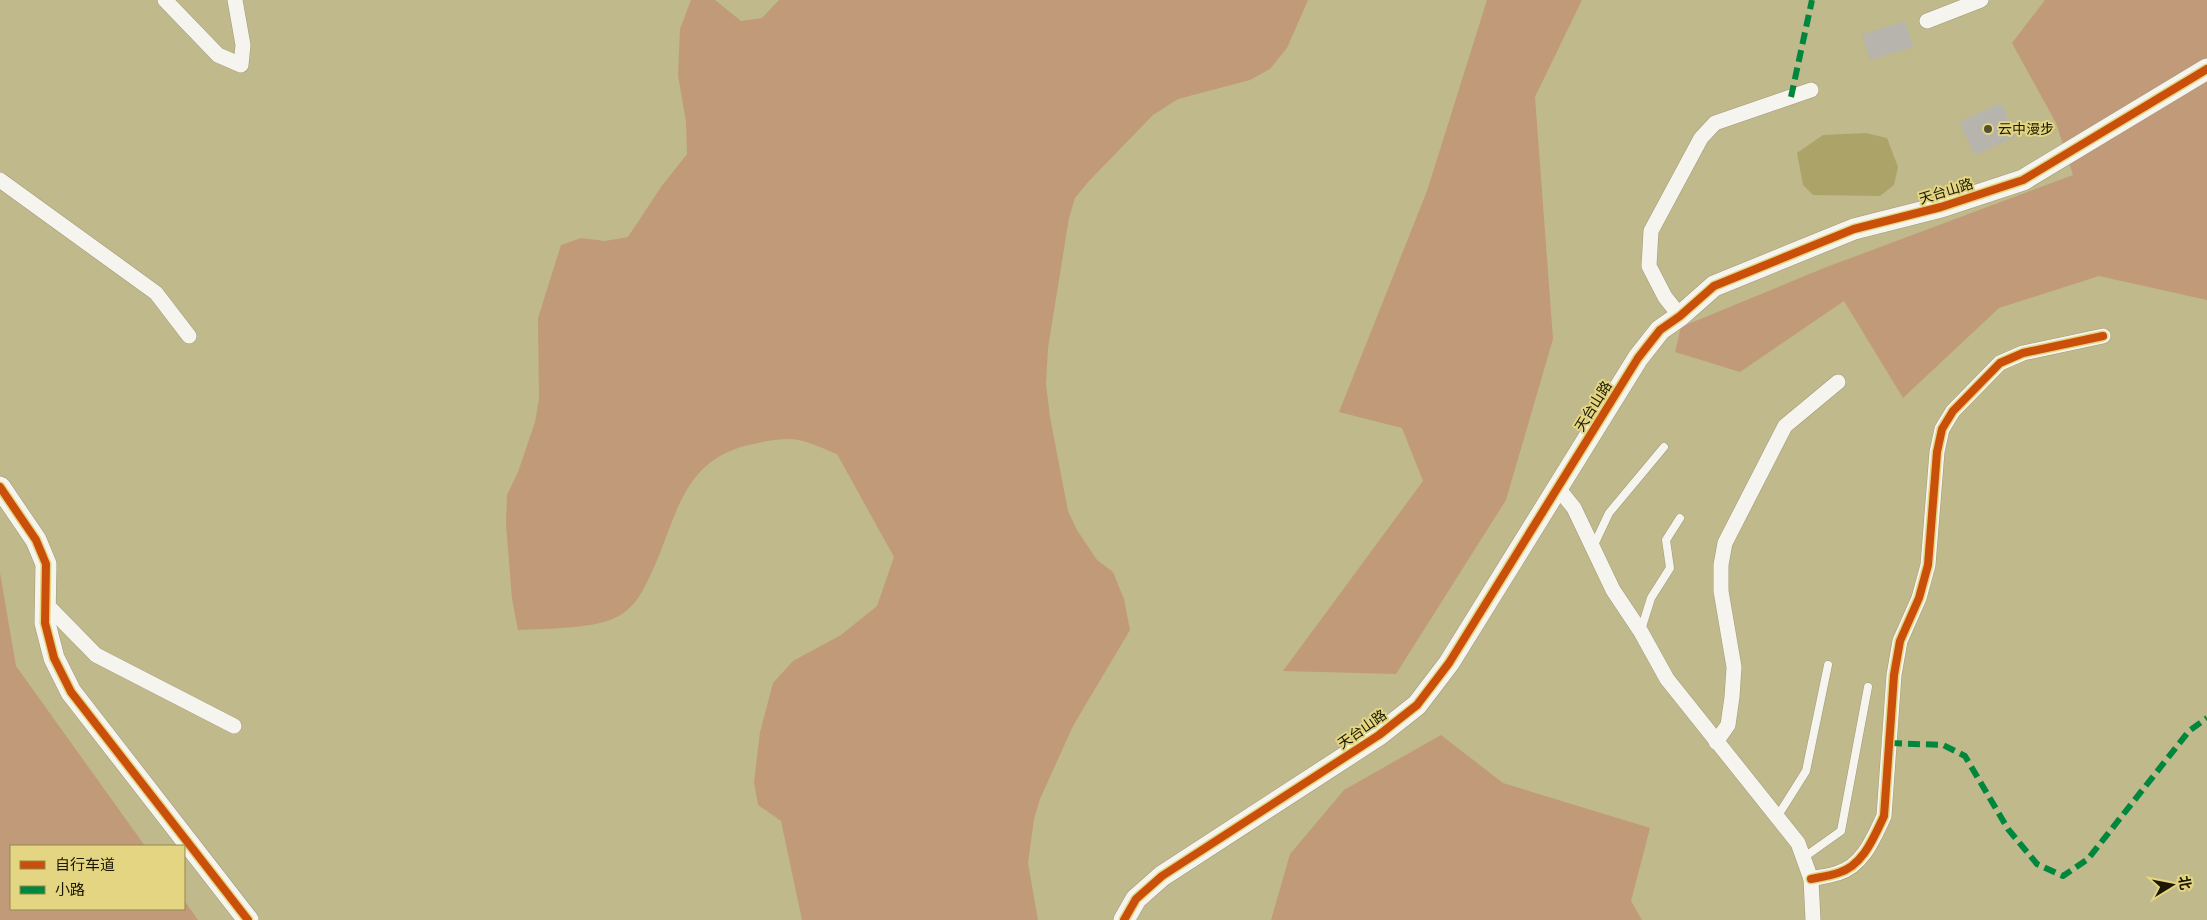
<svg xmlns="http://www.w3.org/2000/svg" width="2207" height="920" font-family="'Public Sans','Noto Sans SC',sans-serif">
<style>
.forest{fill:#c19a7a}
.water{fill:#aca369}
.building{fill:#b6b4ad}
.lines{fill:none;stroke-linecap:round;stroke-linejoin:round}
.lane-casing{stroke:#a09a75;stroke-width:9}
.street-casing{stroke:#a09a75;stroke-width:16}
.secondary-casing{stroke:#a09a75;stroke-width:22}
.lane{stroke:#f6f4ee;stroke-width:8}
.street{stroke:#f6f4ee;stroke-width:15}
.secondary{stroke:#f6f4ee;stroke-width:21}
.quiet{stroke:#00873e;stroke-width:6;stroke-dasharray:12 6;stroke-linecap:butt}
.cycleway-casing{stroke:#e3d582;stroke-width:11}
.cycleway{stroke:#c94f0a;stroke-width:8}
.poi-dot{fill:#555032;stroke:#e3d582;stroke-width:2}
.labels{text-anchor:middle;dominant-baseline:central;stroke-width:4;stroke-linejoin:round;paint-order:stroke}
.poi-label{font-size:14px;fill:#1c1801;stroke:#e3d582;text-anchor:start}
.street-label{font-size:14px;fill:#1c1801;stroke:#e3d582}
</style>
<rect width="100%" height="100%" fill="#c0b98c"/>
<!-- forest -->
<g class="forest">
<path d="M691 0H715L741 21 762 18 779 0H1308L1287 48 1270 69 1250 80 1178 99 1153 115 1089 181 1075 198 1069 218 1048 348 1046 384 1050 417 1068 511 1077 530 1097 560 1113 572 1124 599 1130 630 1073 726 1040 799 1034 819 1028 863 1038 920H802L781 821 758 805 754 782 760 732 773 683 793 661 841 635 877 606 894 557 837 454C823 449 805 439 790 439 774 439 756 443 741 447 678 466 675 527 649 578 642 593 636 604 622 614 599 630 546 628 518 630L512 599 506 524 507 495 518 472 535 422 539 399 538 318 561 245 581 238 605 241 628 237 661 187 687 154 686 122 678 75 680 29Z"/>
<polygon points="1487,0 1582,0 1535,97 1553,339 1506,500 1396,674 1283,671 1423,481 1402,428 1339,412 1427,191"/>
<polygon points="2045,0 2207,0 2207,300 2099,276 1999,308 1903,398 1844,301 1740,372 1675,352 1681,327 1824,268 2073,175 2056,123 2012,43"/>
<polygon points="0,573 16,666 145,846 11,846 11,909 184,909 184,900 198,920 0,920"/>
<polygon points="1441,735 1503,783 1650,828 1631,901 1642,920 1271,920 1290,854 1344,790"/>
</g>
<!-- water -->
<polygon class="water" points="1866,133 1887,138 1898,167 1894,185 1880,196 1813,195 1803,185 1797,153 1823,135"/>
<!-- building -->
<g class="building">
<polygon points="1905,21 1913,47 1870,60 1862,35"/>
<polygon points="2001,103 2016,136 1975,155 1959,122"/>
</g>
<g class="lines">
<defs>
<g id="lane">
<polyline points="1593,547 1609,513 1664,447"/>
<polyline points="1641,630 1651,598 1670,568 1666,540 1680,518"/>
<polyline points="1777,817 1806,771 1828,665"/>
<polyline points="1803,858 1841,831 1868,687"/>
</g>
<g id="street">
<polyline points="165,0 218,55 241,65 243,45 235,0"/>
<polyline points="1927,21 1981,0"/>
<polyline points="0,180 156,293 189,336"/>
<polyline points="1680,316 1665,297 1649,266 1651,231 1701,138 1715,123 1811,90"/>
<polyline points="1557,487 1574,508 1613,590 1641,632 1667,679 1798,843 1811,879 1813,920"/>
<polyline points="45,603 96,655 234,726"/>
<polyline points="1716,742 1728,725 1732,697 1734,667 1721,591 1721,565 1725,543 1785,426 1838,382"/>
<path d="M1811 879C1820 877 1829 876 1838 873 1863 866 1874 837 1884 816L1894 675 1900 641 1919 598 1928 565 1937 452 1942 429 1953 411 2000 363 2023 353 2103 336"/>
</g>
<g id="secondary">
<polyline points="0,487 36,540 46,564 45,623 54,658 71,692 248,920"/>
<polyline points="1124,920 1136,899 1162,876 1379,735 1417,705 1449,663 1638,358 1660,330 1680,316 1714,286 1854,229 1941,207 2023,180 2207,69"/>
</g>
</defs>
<!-- lane casing -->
<use href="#lane" class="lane-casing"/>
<!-- street casing -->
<use href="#street" class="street-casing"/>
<!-- secondary casing -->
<use href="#secondary" class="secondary-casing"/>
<!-- lane -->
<use href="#lane" class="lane"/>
<!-- street -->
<use href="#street" class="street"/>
<!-- secondary -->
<use href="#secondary" class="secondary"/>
<!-- quiet -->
<g class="quiet">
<polyline points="1791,97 1812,0"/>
<polyline points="1890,743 1943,745 1965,756 2008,829 2037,864 2063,876 2088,859 2189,731 2207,718"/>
</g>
<defs>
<g id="cycleway">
<polyline points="0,487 36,540 46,564 45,623 54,658 71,692 248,920"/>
<path d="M1811 879C1820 877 1829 876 1838 873 1863 866 1874 837 1884 816L1894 675 1900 641 1919 598 1928 565 1937 452 1942 429 1953 411 2000 363 2023 353 2103 336"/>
<polyline points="1124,920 1136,899 1162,876 1379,735 1417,705 1449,663 1638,358 1660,330 1680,316 1714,286 1854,229 1941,207 2023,180 2207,69"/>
</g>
</defs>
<!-- cycleway casing -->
<use href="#cycleway" class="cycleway-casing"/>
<!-- cycleway -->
<use href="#cycleway" class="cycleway"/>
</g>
<!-- markers -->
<circle class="poi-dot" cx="1988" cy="129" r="5"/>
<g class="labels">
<!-- poi labels -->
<g class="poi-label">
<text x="1998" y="129">云中漫步</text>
</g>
<!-- street labels -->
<g class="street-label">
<text transform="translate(1946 191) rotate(-17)">天台山路</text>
<text transform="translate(1593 406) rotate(-58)">天台山路</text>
<text transform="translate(1362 729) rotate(-35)">天台山路</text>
</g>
</g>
<!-- legend -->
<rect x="10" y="845" width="175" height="65" fill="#e3d582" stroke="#93894e"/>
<rect x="20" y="861" width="25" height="8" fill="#c94f0a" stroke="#93894e"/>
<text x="55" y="870" font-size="15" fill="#1c1801">自行车道</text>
<rect x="20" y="886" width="25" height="8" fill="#00873e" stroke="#93894e"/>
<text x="55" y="895" font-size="15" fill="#1c1801">小路</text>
<!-- north arrow -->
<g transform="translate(2172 885) rotate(80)" stroke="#e3d582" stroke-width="4" paint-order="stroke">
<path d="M0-4L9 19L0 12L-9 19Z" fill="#1c1801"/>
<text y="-8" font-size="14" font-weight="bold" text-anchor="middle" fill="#1c1801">北</text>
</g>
</svg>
